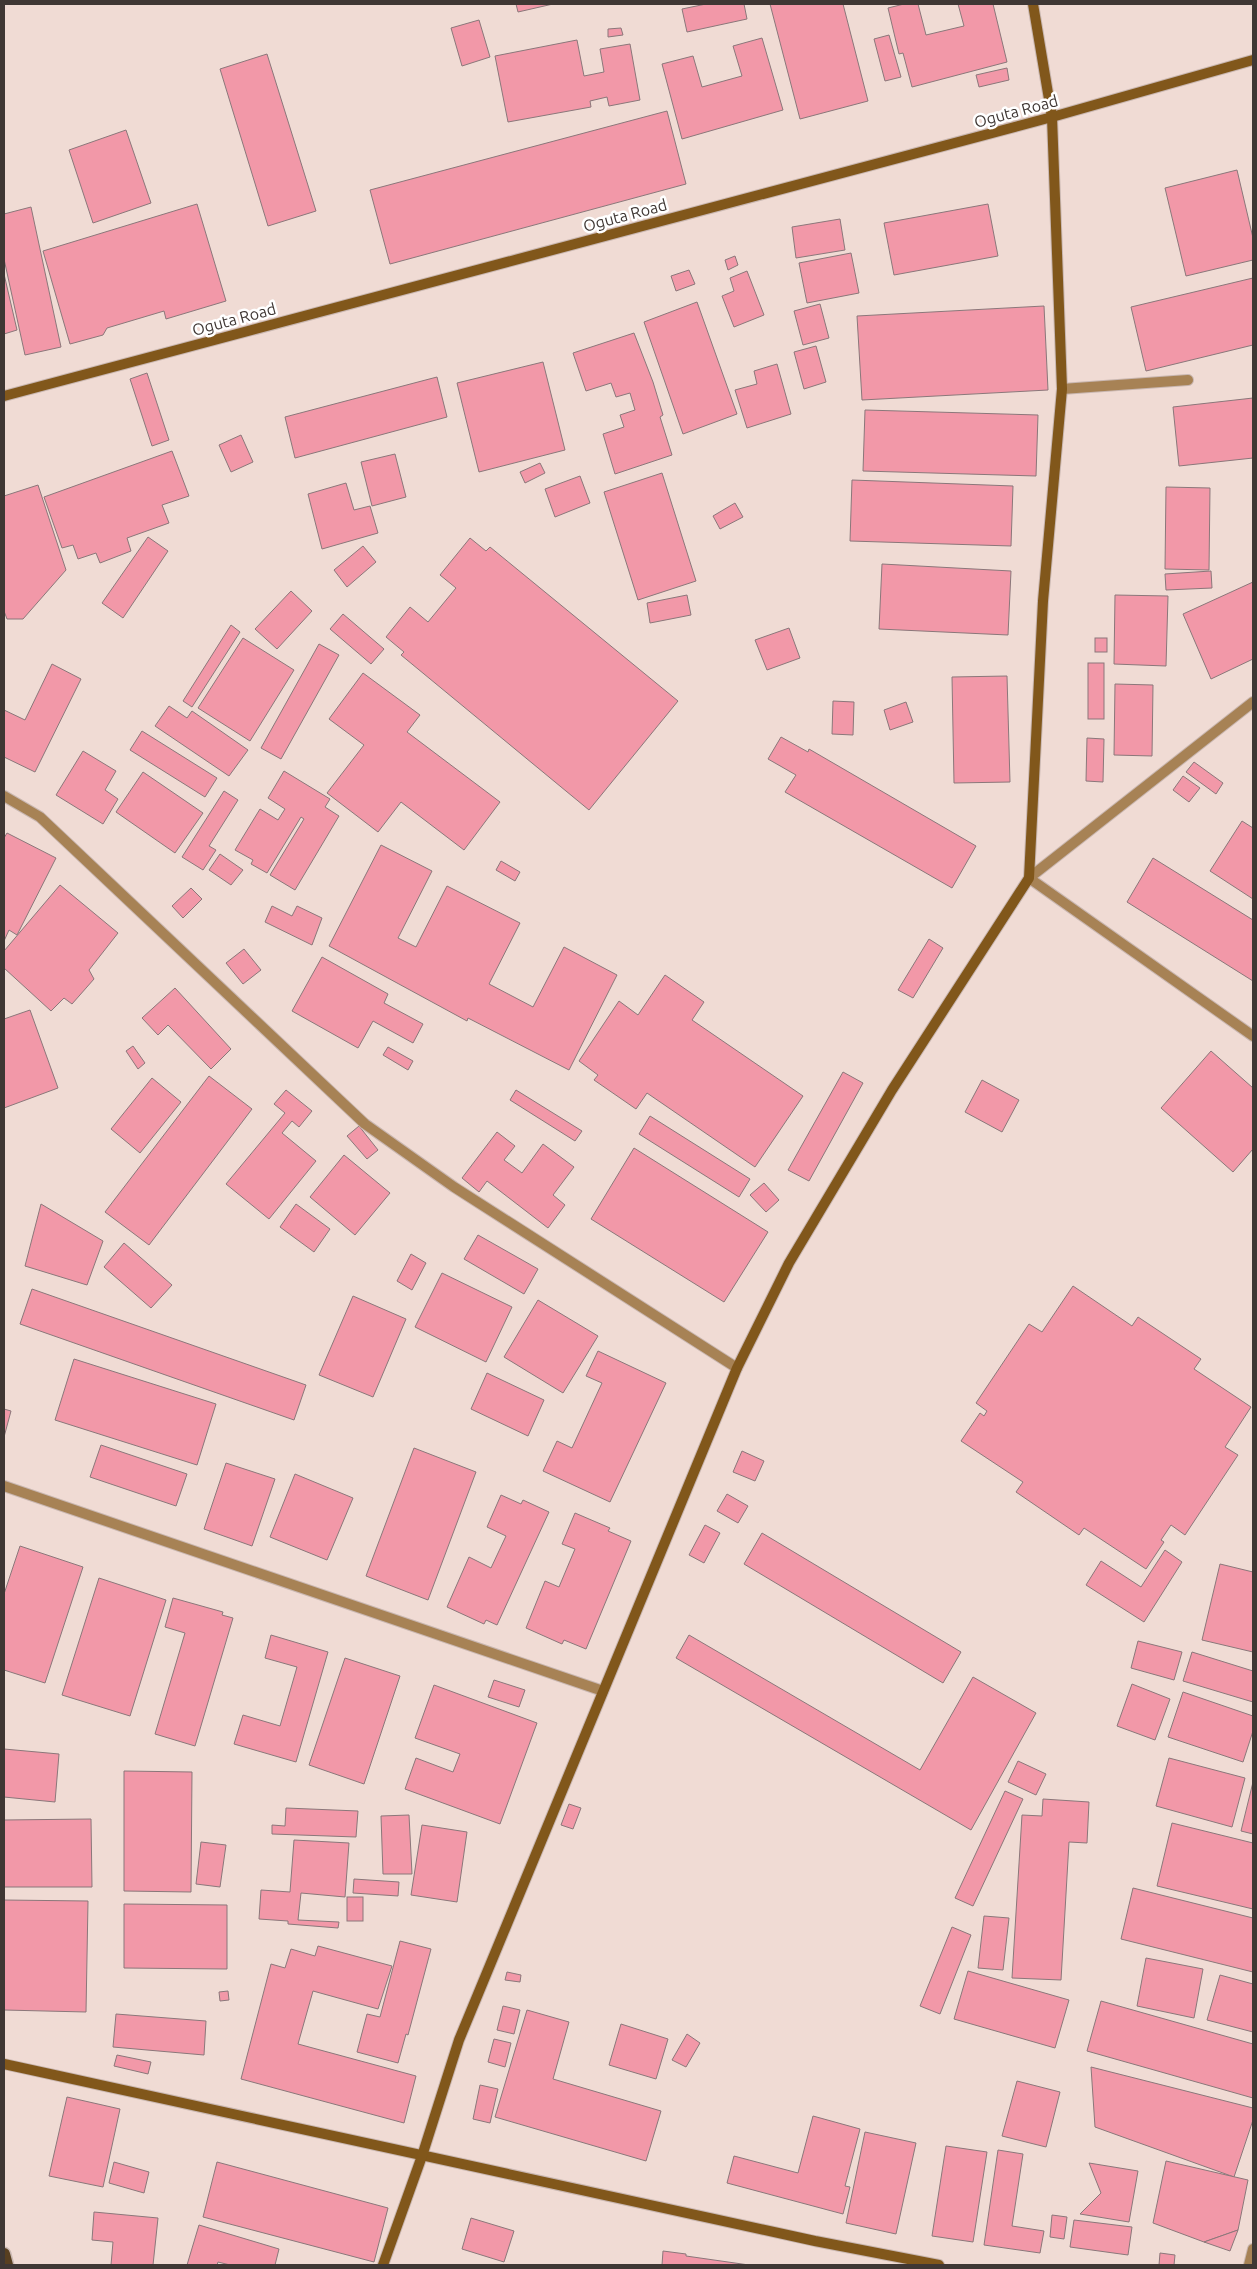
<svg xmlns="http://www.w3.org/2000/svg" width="1257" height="2269" font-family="Ubuntu,sans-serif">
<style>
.building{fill:#f298a8;stroke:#8b777a}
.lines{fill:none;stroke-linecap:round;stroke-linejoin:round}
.street-casing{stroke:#c9b7b1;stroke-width:12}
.secondary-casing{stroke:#c9b7b1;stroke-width:12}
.primary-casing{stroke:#c9b7b1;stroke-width:15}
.street{stroke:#a78255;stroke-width:10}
.secondary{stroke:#81571b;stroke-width:10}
.primary{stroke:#583f20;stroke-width:12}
.labels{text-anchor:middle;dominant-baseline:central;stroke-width:5;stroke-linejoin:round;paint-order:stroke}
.street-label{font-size:16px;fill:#3f3734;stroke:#fff}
</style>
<rect width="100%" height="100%" fill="#f0dbd4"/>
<!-- building -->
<g class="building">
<polygon points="516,4 553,4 518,12"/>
<polygon points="706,4 744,4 747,19 687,32 682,9"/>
<polygon points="770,4 843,4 868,101 800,119"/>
<polygon points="904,4 918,4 926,35 964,26 958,4 993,4 1007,62 912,87 903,53 899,54 888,8"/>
<polygon points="479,20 490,57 462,66 451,28"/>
<polygon points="621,28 623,35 608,37 608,29"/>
<polygon points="889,35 901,77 885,81 874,39"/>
<polygon points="762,38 783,110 682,139 662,64 693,56 702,87 742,76 733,46"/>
<polygon points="577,40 584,76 604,72 600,49 630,44 640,100 609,106 607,97 590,101 591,107 508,122 495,56"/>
<polygon points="267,54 316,211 268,226 220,69"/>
<polygon points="1007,68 1009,80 979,87 976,75"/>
<polygon points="667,111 686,184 390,264 370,190"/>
<polygon points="126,130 151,203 93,223 69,150"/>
<polygon points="1237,170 1253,238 1253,260 1186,276 1165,188"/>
<polygon points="197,204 226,301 166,319 164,311 107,328 103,335 70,344 43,251"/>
<polygon points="988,204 998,256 894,275 884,223"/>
<polygon points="31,207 61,347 25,355 4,259 4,214"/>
<polygon points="840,219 845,250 796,258 792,227"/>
<polygon points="851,253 859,293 807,303 799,263"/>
<polygon points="735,256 738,265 728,270 725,260"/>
<polygon points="689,270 695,284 676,291 671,276"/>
<polygon points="747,271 764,315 734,327 722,296 734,291 730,278"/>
<polygon points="4,274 17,330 4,334"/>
<polygon points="1253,278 1253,345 1146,371 1131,307"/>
<polygon points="697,302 737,414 683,434 644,322"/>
<polygon points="820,304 829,338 803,345 794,311"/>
<polygon points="1044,306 1048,390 862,400 857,316"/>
<polygon points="634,333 653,382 663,415 660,417 672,455 615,474 603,434 624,427 620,415 635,410 630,393 616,397 611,383 586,391 573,353"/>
<polygon points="816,346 826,382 804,389 794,352"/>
<polygon points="543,362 565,450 479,472 457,383"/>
<polygon points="777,364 791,414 747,428 735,390 757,384 754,371"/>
<polygon points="147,373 169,440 152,446 130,379"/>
<polygon points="437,377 447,417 295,458 285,417"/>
<polygon points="1253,398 1253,458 1179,466 1173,407"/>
<polygon points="865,410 1038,415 1036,476 863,471"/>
<polygon points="241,435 253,462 231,472 219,445"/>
<polygon points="172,451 189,496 162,505 169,523 127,538 131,551 100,563 96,553 78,559 73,545 62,548 44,497"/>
<polygon points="395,454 406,497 372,506 361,462"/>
<polygon points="540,463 545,473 525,483 520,472"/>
<polygon points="662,473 696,581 638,600 604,492"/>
<polygon points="580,476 590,503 555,517 545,489"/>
<polygon points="852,480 1013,486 1011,546 850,541"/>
<polygon points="346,483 354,510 370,506 378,533 322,549 308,494"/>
<polygon points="38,485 66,570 23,619 7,619 4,611 4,496"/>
<polygon points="1166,487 1210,488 1209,570 1165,569"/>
<polygon points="735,503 743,517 720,529 713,516"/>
<polygon points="148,537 168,551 123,618 102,603"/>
<polygon points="470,538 486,551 490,547 678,701 589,810 401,655 404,652 386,637 410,607 428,622 456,588 440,575"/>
<polygon points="363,546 376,562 347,587 334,570"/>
<polygon points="882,564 1011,571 1008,635 879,629"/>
<polygon points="1211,571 1212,588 1166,590 1165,574"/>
<polygon points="1253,582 1253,659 1211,679 1183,614"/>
<polygon points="291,591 312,611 277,649 255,629"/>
<polygon points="687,595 691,615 650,623 647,603"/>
<polygon points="1115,595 1168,596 1166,666 1114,664"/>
<polygon points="343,614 384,649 371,664 330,629"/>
<polygon points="231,625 240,632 192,707 183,701"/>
<polygon points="789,628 800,658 767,670 755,640"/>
<polygon points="243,638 294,670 250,741 198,708"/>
<rect x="1095" y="638" width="12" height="14"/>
<polygon points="319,644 339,655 281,759 261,748"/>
<rect x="1088" y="663" width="16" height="56"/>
<polygon points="52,664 81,679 35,772 4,757 4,710 25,720"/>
<polygon points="363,673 420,715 407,732 500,802 464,850 401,802 378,832 327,793 364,745 329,719"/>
<polygon points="1007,676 1010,782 954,783 952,677"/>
<polygon points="1115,684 1153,685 1152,756 1114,755"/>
<polygon points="833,701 854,702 853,735 832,734"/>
<polygon points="906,702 913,722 890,730 884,710"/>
<polygon points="169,706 187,718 192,711 248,750 229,776 155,726"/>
<polygon points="142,731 217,778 205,797 130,750"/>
<polygon points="781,737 808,752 809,749 976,846 952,888 785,792 796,775 768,759"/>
<polygon points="1087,738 1104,739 1103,782 1086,781"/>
<polygon points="83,751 116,771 105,790 118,799 103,824 56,795"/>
<polygon points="1194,762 1223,783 1216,794 1186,772"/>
<polygon points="284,771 330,799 325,807 339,816 295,890 270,875 304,819 301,817 267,873 251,864 253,860 235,850 260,809 278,820 285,809 268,798"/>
<polygon points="143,772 203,813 175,853 116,812"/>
<polygon points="1183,776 1200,788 1189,802 1173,790"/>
<polygon points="224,791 238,800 209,846 216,850 203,870 182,857"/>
<polygon points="1242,821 1253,828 1253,899 1210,871"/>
<polygon points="7,833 56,858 17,935 9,930 4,941 4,838"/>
<polygon points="381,845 432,871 398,938 416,947 447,886 520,923 489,984 533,1007 564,947 617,975 569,1070 468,1018 467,1021 329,946"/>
<polygon points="220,854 243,870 231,885 209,870"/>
<polygon points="1153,858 1253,920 1253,981 1127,902"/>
<polygon points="501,861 520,872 515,881 496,870"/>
<polygon points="60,885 118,933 89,970 94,979 72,1004 64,998 51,1011 4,968 4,951"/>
<polygon points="191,888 202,899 183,918 172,906"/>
<polygon points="272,906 292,916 297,906 322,918 312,945 265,922"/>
<polygon points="929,939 943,948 913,998 898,990"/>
<polygon points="244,949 261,970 243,984 226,963"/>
<polygon points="322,957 388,994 384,1003 423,1024 413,1043 373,1021 358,1048 292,1011"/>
<polygon points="665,975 704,1002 692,1020 803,1096 755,1167 647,1093 636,1109 594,1080 598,1075 579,1061 619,1001 638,1015"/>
<polygon points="175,988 231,1049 211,1069 168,1025 158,1035 142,1018"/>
<polygon points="30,1010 58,1088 4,1108 4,1019"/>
<polygon points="133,1046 145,1063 138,1069 126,1051"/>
<polygon points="388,1047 413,1061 408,1070 383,1055"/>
<polygon points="1211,1051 1253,1088 1253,1149 1233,1172 1161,1108"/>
<polygon points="843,1072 863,1083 809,1181 788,1170"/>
<polygon points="209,1076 252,1109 149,1245 105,1212"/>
<polygon points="152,1078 181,1102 140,1153 111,1129"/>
<polygon points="982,1080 1019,1100 1002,1132 965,1112"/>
<polygon points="286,1090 312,1111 299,1127 292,1121 282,1133 316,1161 269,1219 226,1184 285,1113 274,1104"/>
<polygon points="516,1090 582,1131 575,1141 510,1100"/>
<polygon points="650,1116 750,1179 739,1197 639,1134"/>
<polygon points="359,1126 378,1150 367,1159 347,1136"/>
<polygon points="497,1132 515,1146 504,1160 522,1173 543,1144 574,1167 553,1195 565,1205 548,1228 487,1181 479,1192 462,1178"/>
<polygon points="634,1148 768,1232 724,1302 591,1219"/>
<polygon points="344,1155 390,1193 355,1235 310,1197"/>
<polygon points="764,1183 779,1200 766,1212 750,1195"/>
<polygon points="41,1204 103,1241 87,1285 25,1266"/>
<polygon points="296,1204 330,1229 314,1252 280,1227"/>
<polygon points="478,1235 538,1269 524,1294 464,1259"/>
<polygon points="124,1243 172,1285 151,1308 104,1267"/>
<polygon points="411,1254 426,1263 412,1290 397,1281"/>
<polygon points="442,1273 512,1307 486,1362 415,1327"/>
<polygon points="1073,1286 1132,1326 1138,1317 1201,1359 1194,1369 1251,1407 1225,1447 1238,1455 1185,1535 1171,1525 1161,1540 1164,1542 1146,1569 1084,1528 1079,1535 1016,1492 1023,1482 961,1441 980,1413 984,1416 987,1411 976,1403 1029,1324 1042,1332"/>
<polygon points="32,1289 306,1385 294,1420 20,1324"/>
<polygon points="353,1296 406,1319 373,1397 319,1375"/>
<polygon points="538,1300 598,1336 563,1393 504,1357"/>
<polygon points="598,1351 666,1383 610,1502 543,1471 557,1441 572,1448 602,1383 586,1376"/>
<polygon points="74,1359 216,1404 197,1465 55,1420"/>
<polygon points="487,1373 544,1400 528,1436 471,1409"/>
<polygon points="4,1409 11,1411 4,1437"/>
<polygon points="101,1445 187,1474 176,1506 90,1477"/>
<polygon points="414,1448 476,1472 428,1600 366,1576"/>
<polygon points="742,1451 764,1461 755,1481 733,1472"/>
<polygon points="226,1463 275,1479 252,1546 204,1529"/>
<polygon points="295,1474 353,1498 327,1560 270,1537"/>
<polygon points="727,1494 748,1506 738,1523 717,1511"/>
<polygon points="501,1495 521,1504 523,1500 549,1512 497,1625 486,1620 484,1624 447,1607 469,1557 491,1568 506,1536 487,1527"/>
<polygon points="575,1513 610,1528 608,1531 631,1541 586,1649 564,1640 562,1644 526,1628 545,1581 559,1587 575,1549 562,1544"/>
<polygon points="705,1525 720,1533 704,1563 689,1555"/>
<polygon points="762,1533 961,1652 943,1683 744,1564"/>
<polygon points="20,1546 83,1567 45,1683 4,1670 4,1594"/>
<polygon points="1165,1550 1182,1562 1144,1622 1086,1585 1101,1561 1141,1587"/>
<polygon points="1220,1564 1253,1572 1253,1652 1202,1640"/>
<polygon points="99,1578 166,1600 130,1716 62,1695"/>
<polygon points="173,1598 223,1612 222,1615 233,1618 195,1746 155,1734 185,1633 165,1627"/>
<polygon points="271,1635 328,1652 296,1762 234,1744 243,1715 280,1726 297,1667 265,1658"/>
<polygon points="689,1635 920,1770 973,1677 1036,1713 971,1830 676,1658"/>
<polygon points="1138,1641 1182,1652 1174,1680 1131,1668"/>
<polygon points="1192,1652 1253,1671 1253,1702 1183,1681"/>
<polygon points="345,1658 400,1676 364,1784 309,1765"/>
<polygon points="494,1680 525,1690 519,1707 488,1697"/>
<polygon points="1132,1684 1170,1699 1155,1740 1117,1726"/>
<polygon points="434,1685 537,1723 500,1824 405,1789 416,1758 453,1772 460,1754 415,1738"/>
<polygon points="1183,1692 1253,1716 1253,1731 1243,1762 1168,1737"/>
<polygon points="4,1749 59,1754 55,1802 4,1797"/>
<polygon points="1169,1758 1245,1778 1232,1827 1156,1806"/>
<polygon points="1018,1761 1046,1774 1036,1795 1008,1782"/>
<polygon points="124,1771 192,1772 191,1892 124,1891"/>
<polygon points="1253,1782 1253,1834 1241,1831"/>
<polygon points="1005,1791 1023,1799 973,1906 955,1898"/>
<polygon points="1043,1799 1089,1802 1087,1843 1069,1842 1061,1980 1012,1978 1022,1815 1042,1816"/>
<polygon points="569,1804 581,1808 573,1829 561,1825"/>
<polygon points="286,1808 358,1811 356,1837 272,1834 272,1825 285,1826"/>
<polygon points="409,1815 412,1874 383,1874 381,1816"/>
<polygon points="91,1819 92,1887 4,1887 4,1820"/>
<polygon points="1172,1823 1253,1843 1253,1909 1157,1886"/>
<polygon points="422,1825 467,1832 457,1902 411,1895"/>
<polygon points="294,1840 349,1843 345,1897 301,1893 298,1920 339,1922 338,1928 288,1924 288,1921 259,1919 261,1890 290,1892"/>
<polygon points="201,1842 226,1845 220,1887 196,1884"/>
<polygon points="354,1879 399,1882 398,1896 353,1893"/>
<polygon points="1133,1888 1253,1918 1253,1972 1121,1939"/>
<rect x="347" y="1897" width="16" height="24"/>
<polygon points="4,1900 88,1901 86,2012 4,2010"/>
<polygon points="124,1904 227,1905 227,1969 124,1968"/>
<polygon points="984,1916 1009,1918 1003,1970 978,1968"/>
<polygon points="952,1927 971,1935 940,2014 920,2006"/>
<polygon points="400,1941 431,1949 408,2035 406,2034 398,2063 357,2052 367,2014 380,2017"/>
<polygon points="318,1946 392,1966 378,2009 313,1991 298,2044 416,2076 404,2123 241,2079 271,1964 285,1968 291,1949 315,1956"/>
<polygon points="1146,1958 1203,1969 1194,2018 1137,2006"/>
<polygon points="968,1971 1069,2000 1055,2048 954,2019"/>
<polygon points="507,1972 521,1975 520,1982 505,1980"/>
<polygon points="1220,1975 1253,1984 1253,2032 1207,2020"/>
<polygon points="228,1991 229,2000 220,2001 219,1992"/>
<polygon points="1101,2001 1253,2044 1253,2098 1087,2051"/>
<polygon points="503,2006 520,2010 514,2034 497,2030"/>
<polygon points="527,2010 569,2022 553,2079 661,2111 646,2161 495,2117"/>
<polygon points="116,2014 206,2021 204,2055 113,2047"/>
<polygon points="621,2024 668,2039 656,2079 609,2065"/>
<polygon points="687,2034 700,2043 686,2067 672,2060"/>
<polygon points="494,2039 511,2043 505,2067 488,2062"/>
<polygon points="117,2055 151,2062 148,2074 114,2066"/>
<polygon points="1091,2067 1253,2108 1253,2120 1234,2177 1095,2127"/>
<polygon points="1017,2081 1060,2092 1046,2147 1002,2136"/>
<polygon points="480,2085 498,2089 490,2123 473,2119"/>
<polygon points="67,2097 120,2109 103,2187 49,2176"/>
<polygon points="813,2116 860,2129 845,2186 850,2187 843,2214 727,2183 734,2156 798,2173"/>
<polygon points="865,2132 916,2143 896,2234 846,2223"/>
<polygon points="946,2146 987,2152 973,2242 932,2236"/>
<polygon points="998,2150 1023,2154 1012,2226 1044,2231 1040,2253 984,2245"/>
<polygon points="1166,2161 1248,2180 1238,2230 1204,2242 1153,2223"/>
<polygon points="114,2162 149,2172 144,2193 109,2183"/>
<polygon points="217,2162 388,2208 374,2262 203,2217"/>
<polygon points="1089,2163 1138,2171 1129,2222 1080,2214 1101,2193"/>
<polygon points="94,2212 158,2218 153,2265 111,2265 113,2242 92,2240"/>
<polygon points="1052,2215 1067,2217 1064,2239 1050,2237"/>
<polygon points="471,2218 514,2231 504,2262 462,2249"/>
<polygon points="1074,2220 1132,2227 1128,2255 1070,2247"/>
<polygon points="199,2225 279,2249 275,2265 230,2265 218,2262 217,2265 187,2265"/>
<polygon points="1238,2230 1230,2251 1204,2242"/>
<polygon points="663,2251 686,2254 686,2256 749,2265 662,2265"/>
<polygon points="1160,2253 1175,2255 1174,2265 1159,2265"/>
</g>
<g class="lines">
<defs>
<g id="street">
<polyline points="1062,389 1188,380"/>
<polyline points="1253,702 1029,878 1253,1036"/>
<polyline points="4,796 40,817 365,1124 454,1187 737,1368"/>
<polyline points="4,1486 603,1691"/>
<polyline points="1249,2265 1253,2249"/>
</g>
<g id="secondary">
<polyline points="4,396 1052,117 1253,60"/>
<polyline points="4,2064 815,2241 939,2265"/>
<polyline points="383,2265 422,2156 459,2040 737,1368 789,1263 892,1090 1029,878 1043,601 1062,389 1052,117 1033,4"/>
</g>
<polyline id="primary" points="4,2254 7,2265"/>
</defs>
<!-- street casing -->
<use href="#street" class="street-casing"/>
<!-- secondary casing -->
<use href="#secondary" class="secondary-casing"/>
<!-- primary casing -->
<use href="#primary" class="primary-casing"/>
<!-- street -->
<use href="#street" class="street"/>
<!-- secondary -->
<use href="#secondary" class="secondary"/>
<!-- primary -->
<use href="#primary" class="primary"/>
</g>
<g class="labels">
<!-- street labels -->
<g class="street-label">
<text transform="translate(1016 111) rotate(-15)">Oguta Road</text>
<text transform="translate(625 215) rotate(-15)">Oguta Road</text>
<text transform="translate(234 319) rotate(-15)">Oguta Road</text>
</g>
</g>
<!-- border -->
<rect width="1257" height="2269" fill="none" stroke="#3f3734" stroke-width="10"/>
</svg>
